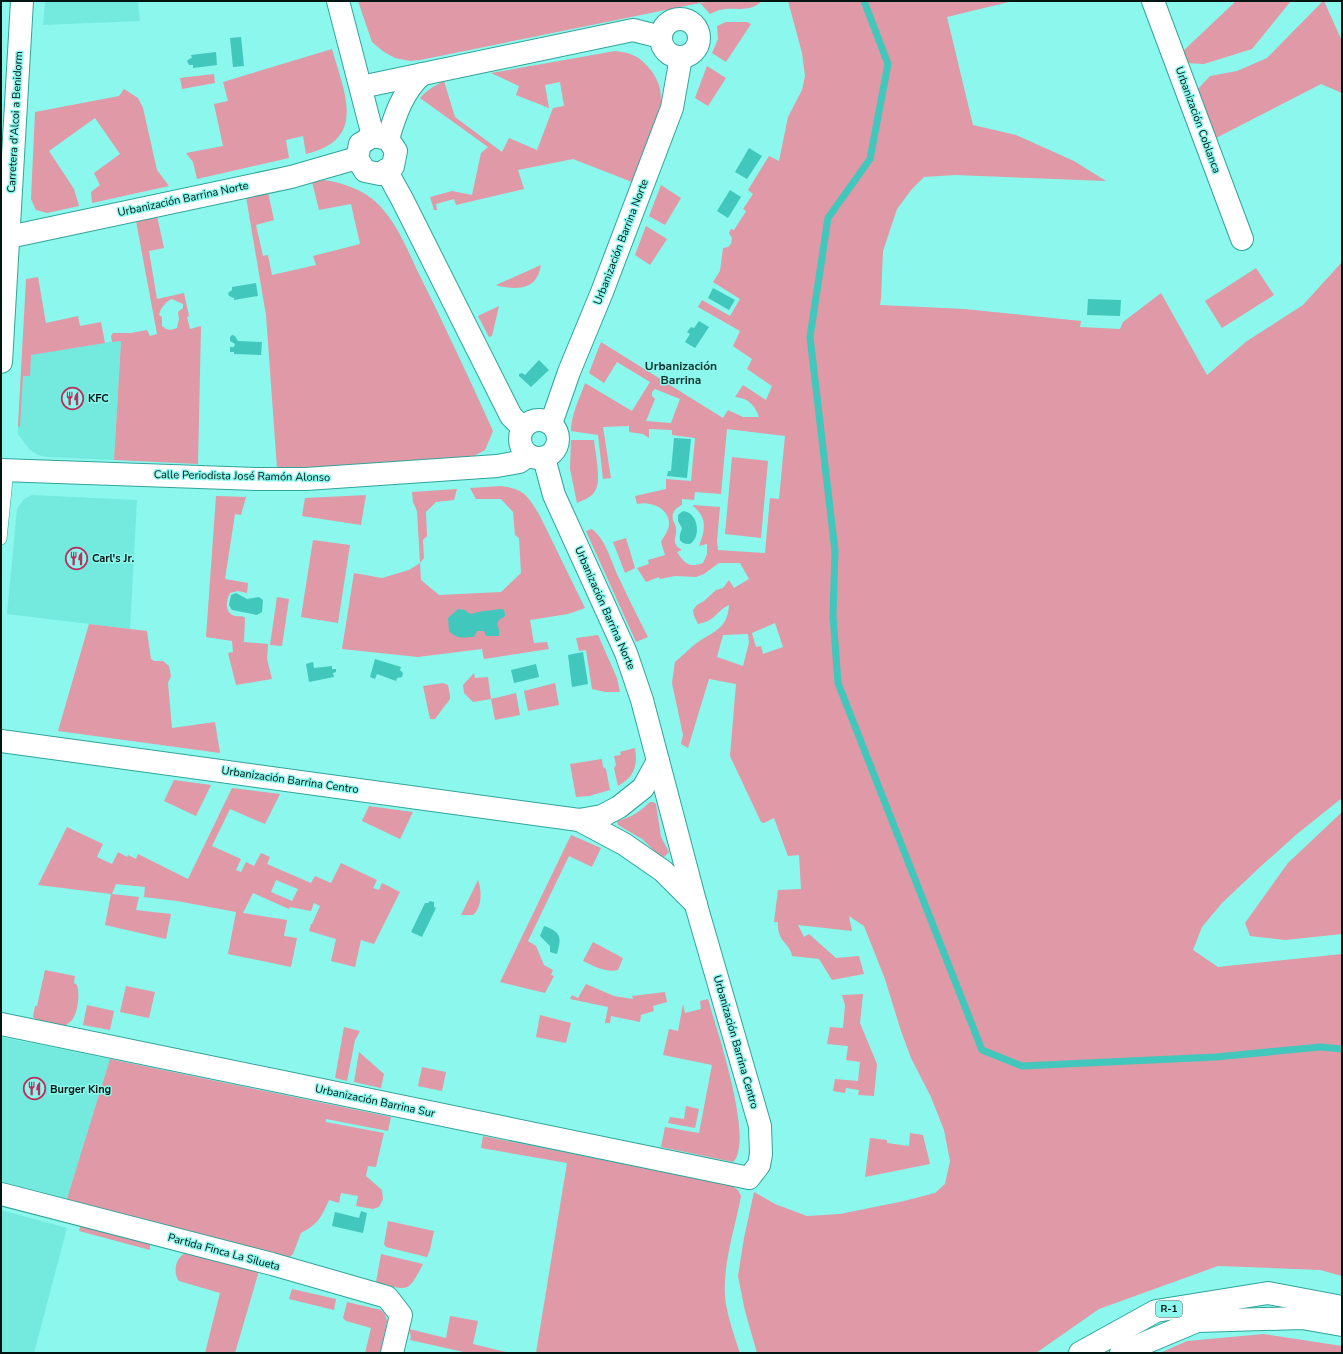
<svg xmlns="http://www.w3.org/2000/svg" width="1343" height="1354" font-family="'Nunito Sans',sans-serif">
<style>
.built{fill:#74eadf}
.green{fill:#e099a6;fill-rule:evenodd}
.water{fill:#41c7bc}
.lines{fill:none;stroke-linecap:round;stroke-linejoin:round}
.stream{stroke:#41c7bc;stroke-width:7}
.service-casing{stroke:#31a49a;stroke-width:12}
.minor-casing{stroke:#31a49a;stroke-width:24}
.primary-casing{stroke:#31a49a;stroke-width:24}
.motorway-casing{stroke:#31a49a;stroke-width:24}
.service{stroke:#fff;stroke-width:11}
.minor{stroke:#fff;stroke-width:22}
.primary{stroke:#fff;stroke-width:22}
.motorway{stroke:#fff;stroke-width:22}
.labels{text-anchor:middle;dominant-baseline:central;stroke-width:3;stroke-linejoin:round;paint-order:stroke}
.shield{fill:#8cf7ec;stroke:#2b5954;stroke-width:1}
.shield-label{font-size:10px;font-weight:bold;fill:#011513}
.street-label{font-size:11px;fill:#011513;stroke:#8cf7ec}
.poi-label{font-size:11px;font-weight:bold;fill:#011513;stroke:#8cf7ec;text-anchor:start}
.neighbourhood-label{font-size:12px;font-weight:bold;fill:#133532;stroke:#8cf7ec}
</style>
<rect width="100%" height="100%" fill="#8cf7ec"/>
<!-- built -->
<g class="built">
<polygon points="45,1 138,1 140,21 43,25"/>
<polygon points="121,340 114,460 47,457 38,455 29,449 18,434 18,426 22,356"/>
<polygon points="32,495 137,500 130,629 7,614 17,509 24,499"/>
<polygon points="1,1037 110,1059 66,1202 1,1185"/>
<polygon points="1,1210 67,1228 34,1353 1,1353"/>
</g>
<!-- green -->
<g class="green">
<path d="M358 1H701V3L710 1H762C748 14 735 6 719 10 716 11 713 13 710 14L700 3 420 60 410 61 395 58 384 52 372 42Z"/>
<path d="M788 1H1013L947 17 973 125 1016 135 1074 161 1106 181 955 175 924 177 912 189 897 209 883 251 881 298 880 305 965 309 1081 321 1080 327 1120 329 1123 322 1161 293 1207 375 1247 341 1303 305 1342 262V798L1297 834 1259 868 1222 903 1202 927 1193 950 1218 967 1342 954V1276L1320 1270 1218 1266 1099 1309 1036 1353H757L745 1311 738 1276 744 1238 754 1192 775 1204 807 1216 840 1214 904 1201 935 1193 945 1184 950 1161 944 1130 931 1097 911 1058 901 1031 885 979 864 926 849 916 852 931 798 925 804 937 809 934 836 958 859 956 864 974 832 980 819 959 792 956C791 946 781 942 779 933 778 930 778 925 778 922H774L778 890 801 889 799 855 788 856 774 818 764 823 761 822 730 756 736 684 709 679 688 748 681 744 683 735 672 683 675 662C681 657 687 651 694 645 711 632 728 630 729 605 717 610 716 621 698 624L694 616 693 610 697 605 704 601 716 590 723 588 729 580 734 588 749 579 740 563H719L704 574 696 577 675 576 660 579 659 577 646 582 637 568 649 564 648 560 665 555 661 542C664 536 668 532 669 525 670 508 650 501 637 504L635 496 666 489V479L691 481 695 438 672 435V430L649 429V438L643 434 629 432V426L603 427 611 478 603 479 598 435 571 431C571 414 580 398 585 383L632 411 650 382 617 362 604 383 589 373 601 342 723 418 728 410 743 417H759C755 405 748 398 735 397L743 385 766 400 772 386 747 369 752 359 733 346 740 331 698 307 702 300 730 316 740 299 713 282 720 271 723 248 728 247 731 244 732 238 729 233 731 229 734 230 745 213 746 211 743 209 753 194 748 190 769 156 779 161 788 117 802 90 805 76 802 53ZM655 389 680 399 671 423 646 421 655 399 652 396V392ZM727 429 785 436 779 499 770 498 765 553 718 550 717 541 720 507 693 505V506C708 518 705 531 699 546L707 544V554L703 563C689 568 685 564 677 552L682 550C670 543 677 539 676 529 676 525 674 523 673 520 671 512 676 508 682 505V499L694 500 695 492 721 494ZM775 623 783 647 763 654 761 646 756 647 752 633ZM748 634 749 643 743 666 717 657 723 635Z"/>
<polygon points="1236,1 1291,1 1252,49 1204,64 1186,63 1181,53"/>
<polygon points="1323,1 1324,1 1342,41 1342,93 1321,84 1216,138 1197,90 1210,76 1237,71 1267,58"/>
<polygon points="726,22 747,22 751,24 726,62 712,53 718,39 717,26"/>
<path d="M332 49C344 92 368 140 306 154L303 136 286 140 289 158 197 179 193 162 186 153 223 146 214 104 228 101 223 82Z"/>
<path d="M615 51C620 52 625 52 630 54 643 58 655 73 659 85 661 92 661 98 661 104L632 182 573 159 518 170 524 189 456 205 454 199 436 204 437 210H434L430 197 452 191 472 195 481 153 488 147 420 98C427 90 434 86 444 81L455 117 502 152 509 138 537 150 553 108 564 106 560 82 545 85 549 108 516 95 519 86 491 73Z"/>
<polygon points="707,66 726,78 708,106 695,98"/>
<polygon points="214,74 215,83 182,89 180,78"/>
<polygon points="124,89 138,98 143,108 157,170 169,186 92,203 91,192 100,185 94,173 120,154 95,118 49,151 74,189 79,206 47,213 36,210 31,199 35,112 119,96"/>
<path d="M324 180C344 183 364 190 378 204 397 223 407 249 418 272 444 324 469 378 493 431L485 450 474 456 333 467 277 468 266 315 246 197 268 192 274 220 256 225 263 256 268 255 272 275 316 265 313 256 360 244 351 204 319 210 312 182Z"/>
<polygon points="661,185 681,198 665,225 649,216"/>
<path d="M157 216 164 248 149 251 157 299 184 293 189 316 187 317 190 329 201 326 198 464 114 460 121 341 112 342 111 336 113 333H131L147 330 150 336 157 334 136 221ZM172 299 183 304V308L178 312 179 319 177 328 171 330 166 329 162 326V317L159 315C160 309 166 301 172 299Z"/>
<polygon points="646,226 667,239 650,265 635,255"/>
<path d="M541 265C540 269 539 274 537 277 530 291 508 289 496 285Z"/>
<polygon points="1256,268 1274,295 1222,328 1205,301"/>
<polygon points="38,277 46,323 78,316 80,326 101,322 105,343 31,355 30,376 23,376 20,427 18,426 26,279"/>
<polygon points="499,306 492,336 489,337 478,316"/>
<path d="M571 440H594C595 452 602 482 595 491 591 498 583 500 577 503L570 469Z"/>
<polygon points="732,457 768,461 761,538 725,534"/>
<path d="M501 486C524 489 527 495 539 514L585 608 568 614 530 620 534 643 547 642 549 649 484 659 482 649 418 657 342 649 354 573 382 578 409 570 420 563 417 511 413 502 412 492 457 489 454 500 436 502 426 512 427 536 423 540 424 558 420 563 421 580 439 595 501 592 521 573 519 538 515 535 513 512 501 499H476L470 488Z"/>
<polygon points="366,495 361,525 302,516 305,498"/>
<path d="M216 496 246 497 241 515 235 514 225 579 248 583 247 593 238 591 230 593C226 601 224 613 235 616 239 617 241 615 245 618L244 642 268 644 267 659 272 679 236 685 228 653 233 652 232 641 206 637Z"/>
<path d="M592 529C607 541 611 562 619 578 628 598 638 617 648 637L636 642 586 531Z"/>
<polygon points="626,538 635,568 625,573 613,542"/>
<polygon points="313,540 350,545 338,623 301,617"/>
<polygon points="277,597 289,599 282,646 270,645"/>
<polygon points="89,624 147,631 151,659 155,661 163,661 169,666 171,676 168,683 172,728 215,722 220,753 58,731"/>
<polygon points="598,635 617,678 620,692 605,692 592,689 586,650 579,651 576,638"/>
<polygon points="474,673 475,678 488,677 491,699 516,693 520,715 495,720 491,699 473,702 464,693 463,685"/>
<polygon points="443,683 448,685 450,696 450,699 435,719 430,719 423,686"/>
<polygon points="555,683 559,705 528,711 524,691"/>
<path d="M635 748C638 766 634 777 618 786L614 768 616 765 614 756 621 755 620 752Z"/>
<polygon points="602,759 603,767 606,769 610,790 589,796 576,797 570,764"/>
<polygon points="174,780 211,785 196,816 164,801"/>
<path d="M232 788 280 794 265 824 230 809 212 846 241 859 236 870 241 872 246 862 254 866 261 853 270 857 267 864 311 883 315 876 331 883 341 863 377 880 373 888 379 890 382 883 400 892 374 944 361 940 355 967 331 961 336 939 309 931 311 924H312L320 906 314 903 311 911 290 907 289 909 253 893 243 913 287 920 284 936 297 938 291 967 228 954 236 912 177 901 144 897 145 887 116 884 112 894 139 897 136 910 171 914 166 939 105 925 111 894 38 885 67 827 103 844 97 857 112 864 118 852 127 857 128 855 136 859 138 854 188 879ZM276 880 298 889 292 901 271 892Z"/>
<path d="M650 802H653L656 804 661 837 669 852 664 857 660 856 642 839 618 825 617 822C621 819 624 819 629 817 636 814 644 808 650 802Z"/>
<polygon points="369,806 413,812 400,839 362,821"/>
<polygon points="1342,812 1342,934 1285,940 1250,936 1245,923 1288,863"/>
<polygon points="571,835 601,848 592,867 569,856 528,941 536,946 544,965 553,970 551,975 554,976 545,993 500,982"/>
<path d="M478 880C482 891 482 908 473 915H461Z"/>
<path d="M593 942 623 958 618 970C607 973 593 966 583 961Z"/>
<path d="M45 970 75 976 74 983 77 985C80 994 78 1012 72 1020 69 1023 65 1026 61 1029L43 1025 33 1017 35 1006H37Z"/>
<polygon points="586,984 614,996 633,999 632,996 665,992 667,1002 653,1006 654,1011 641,1015 640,1022 611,1016 610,1023 605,1023 608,1007 570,999 572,995 578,998"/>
<polygon points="126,986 155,992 149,1018 120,1012"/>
<polygon points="863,994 860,1023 877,1064 874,1096 858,1095 859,1090 846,1088 845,1093 833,1091 835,1079 858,1081 860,1062 846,1060 848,1046 827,1044 830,1027 843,1028 845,1005 842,995"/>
<path d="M708 999C716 1028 755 1141 733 1162L661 1147 665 1127 699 1133 712 1065 663 1055 669 1029 678 1031 683 1004 685 1013 701 1009 700 1001Z"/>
<polygon points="87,1005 114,1011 110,1030 83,1025"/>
<polygon points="540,1015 571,1023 566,1043 536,1037"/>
<polygon points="344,1027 360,1031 355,1040 347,1081 335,1078"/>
<polygon points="359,1052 384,1074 381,1088 354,1082"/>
<path d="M110 1059 391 1117 388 1131 326 1119V1122L384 1133 376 1167 368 1166 366 1176 382 1190 383 1199 379 1207 373 1209 356 1206 358 1196 341 1193 339 1203 329 1200C321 1218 318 1224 301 1233L293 1254 283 1263 66 1202Z"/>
<polygon points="422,1067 446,1072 442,1091 418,1086"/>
<polygon points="686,1106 699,1109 695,1128 668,1123 670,1117 684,1119"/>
<polygon points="910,1133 923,1135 930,1164 865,1177 870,1138 887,1140 887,1143 909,1146"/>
<path d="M483 1136 732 1186 738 1190 741 1196C735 1229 723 1262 725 1296 726 1312 735 1338 740 1353H536L567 1163 481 1148Z"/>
<polygon points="388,1221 434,1231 430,1250 427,1257 386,1247 384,1244"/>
<polygon points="81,1223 150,1243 150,1250 79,1231"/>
<path d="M188 1252 259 1271 235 1353H205L220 1293 179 1281C172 1272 176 1255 188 1252Z"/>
<path d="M381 1254 423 1264C407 1295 408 1290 376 1282Z"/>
<polygon points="292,1289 336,1299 334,1310 289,1299"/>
<polygon points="347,1302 381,1310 385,1314 387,1321 380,1353 365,1353 371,1328 346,1321 343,1318"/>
<polygon points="450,1316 478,1321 473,1344 510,1353 468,1353 410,1340 411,1337 409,1329 446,1338"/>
<polygon points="1264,1334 1342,1346 1342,1353 1160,1353 1187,1341"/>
</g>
<!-- water -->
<g class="water">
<polygon points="241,37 244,66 233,67 230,38"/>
<polygon points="216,52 217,65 193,68 193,65 189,65 187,61 189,59 192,58 191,55"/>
<polygon points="749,148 762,156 747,179 735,172"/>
<polygon points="730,190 741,197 728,218 717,211"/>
<polygon points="256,283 258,296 234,300 234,298 229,296 228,293 232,290 232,287"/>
<polygon points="713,288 735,300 729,310 708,298"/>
<polygon points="1088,299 1121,300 1120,316 1087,315"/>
<polygon points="699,321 709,327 695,348 685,342 690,334 687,332 691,327 694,328"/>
<polygon points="232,335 235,336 238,341 262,342 261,355 234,354 234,352 230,352 230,347 234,347 235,344 230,341 230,337"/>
<polygon points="539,360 549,370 531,387 519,376 519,374 522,373 525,375"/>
<polygon points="674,438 691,439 687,478 667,476 668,471 671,471"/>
<path d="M683 511C698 512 702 537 690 544 677 544 679 537 682 528L678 521V515Z"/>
<polygon points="236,593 247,599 259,597 263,600 262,612 257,615 232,610 229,605 231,595"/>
<path d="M458 609 465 610C471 617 475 612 483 611 489 611 496 609 503 609L505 613V616L499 620 497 624 499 630V636H486L484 631H477L474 637C462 637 458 640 449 631L448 618Z"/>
<polygon points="583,652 588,684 572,687 568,655"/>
<polygon points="375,659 401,667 400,670 403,673 402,677 397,678 396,681 377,674 375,679 370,677"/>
<polygon points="313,662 314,668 332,666 332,669 336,669 336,672 333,673 334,677 309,682 306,664"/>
<polygon points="536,664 539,677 514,683 511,670"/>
<polygon points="430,901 434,902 434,907 436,908 422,937 411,932 425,903 428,903"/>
<path d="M544 926C561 932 562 937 557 954L550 952V946L540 936Z"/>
<polygon points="361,1211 367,1213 363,1233 332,1226 335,1212 359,1218"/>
</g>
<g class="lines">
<!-- stream -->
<polyline class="stream" points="864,1 888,64 870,159 828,218 810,337 835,551 833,616 838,683 982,1050 1022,1066 1216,1057 1320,1047 1342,1049"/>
<defs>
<polyline id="service" points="1,539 8,470"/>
<g id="minor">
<polyline points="338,1 373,136"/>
<polyline points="1153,1 1242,239"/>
<circle cx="680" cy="38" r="19"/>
<polyline points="361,87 633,30 661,37"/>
<polygon points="373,136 388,139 396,151 393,166 380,174 365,171 357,158 360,144"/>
<path d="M388 139C395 115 403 91 422 74"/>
<polyline points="386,170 402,199 511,416 523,428"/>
<polyline points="9,237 291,177 357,158"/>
<circle cx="539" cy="439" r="19"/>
<polyline points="549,423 553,418 569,372 602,292 672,108 681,57"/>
<polyline points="1,470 256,479 306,479 497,466 519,462 528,456"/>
<polyline points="1,741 579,820 602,816 619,807 643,788 658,761"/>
<polyline points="579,820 624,844 663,871 696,904"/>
<polyline points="1,1024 749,1178 759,1165 761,1154 760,1126 696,905 642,700 626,653 554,495 544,458"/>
<polyline points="1,1194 272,1264 387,1297 401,1315 392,1353"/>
</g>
<polyline id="primary" points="1,362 22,1"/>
<g id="motorway">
<polyline points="1080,1353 1156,1311 1268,1293 1342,1307"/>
<polyline points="1121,1353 1197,1321 1302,1318 1342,1325"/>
</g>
</defs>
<!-- service casing -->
<use href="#service" class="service-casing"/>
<!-- minor casing -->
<use href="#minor" class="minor-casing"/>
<!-- primary casing -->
<use href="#primary" class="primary-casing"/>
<!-- motorway casing -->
<use href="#motorway" class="motorway-casing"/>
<!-- service -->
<use href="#service" class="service"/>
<!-- minor -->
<use href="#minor" class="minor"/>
<!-- primary -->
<use href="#primary" class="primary"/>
<!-- motorway -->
<use href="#motorway" class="motorway"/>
</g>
<!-- icons -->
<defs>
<symbol id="restaurant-ring" viewBox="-11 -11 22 22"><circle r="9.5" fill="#8cf7ec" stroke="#bc2e5b" stroke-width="1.5"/><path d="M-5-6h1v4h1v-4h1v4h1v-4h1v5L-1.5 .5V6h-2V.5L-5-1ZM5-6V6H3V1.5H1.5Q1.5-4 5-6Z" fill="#bc2e5b"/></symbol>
</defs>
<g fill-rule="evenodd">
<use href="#restaurant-ring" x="60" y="386" width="25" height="25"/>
<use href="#restaurant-ring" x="64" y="546" width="25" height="25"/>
<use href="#restaurant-ring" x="22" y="1076" width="25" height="25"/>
</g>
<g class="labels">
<!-- shield labels -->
<rect class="shield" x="1156" y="1301" width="26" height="16" rx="3"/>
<g class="shield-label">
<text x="1169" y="1309">R-1</text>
</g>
<!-- street labels -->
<g class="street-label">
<text transform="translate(1198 120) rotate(70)">Urbanización Coblanca</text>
<text transform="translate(15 122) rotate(-87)">Carretera d'Alcoi a Benidorm</text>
<text transform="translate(183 199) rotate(-12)">Urbanización Barrina Norte</text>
<text transform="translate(621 242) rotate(-69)">Urbanización Barrina Norte</text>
<text transform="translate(242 476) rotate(1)">Calle Periodista José Ramón Alonso</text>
<text transform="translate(605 608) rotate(66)">Urbanización Barrina Norte</text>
<text transform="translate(290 780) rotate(8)">Urbanización Barrina Centro</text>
<text transform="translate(736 1042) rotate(74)">Urbanización Barrina Centro</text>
<text transform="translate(375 1101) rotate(12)">Urbanización Barrina Sur</text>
<text transform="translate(224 1252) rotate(15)">Partida Finca La Silueta</text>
</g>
<!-- poi labels -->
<g class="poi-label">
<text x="88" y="398">KFC</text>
<text x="92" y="558">Carl's Jr.</text>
<text x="50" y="1089">Burger King</text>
</g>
<!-- neighbourhood labels -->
<g class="neighbourhood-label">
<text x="681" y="366">Urbanización<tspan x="681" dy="14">Barrina</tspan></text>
</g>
</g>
<!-- border -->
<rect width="1343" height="1354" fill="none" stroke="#011513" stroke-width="4"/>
</svg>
